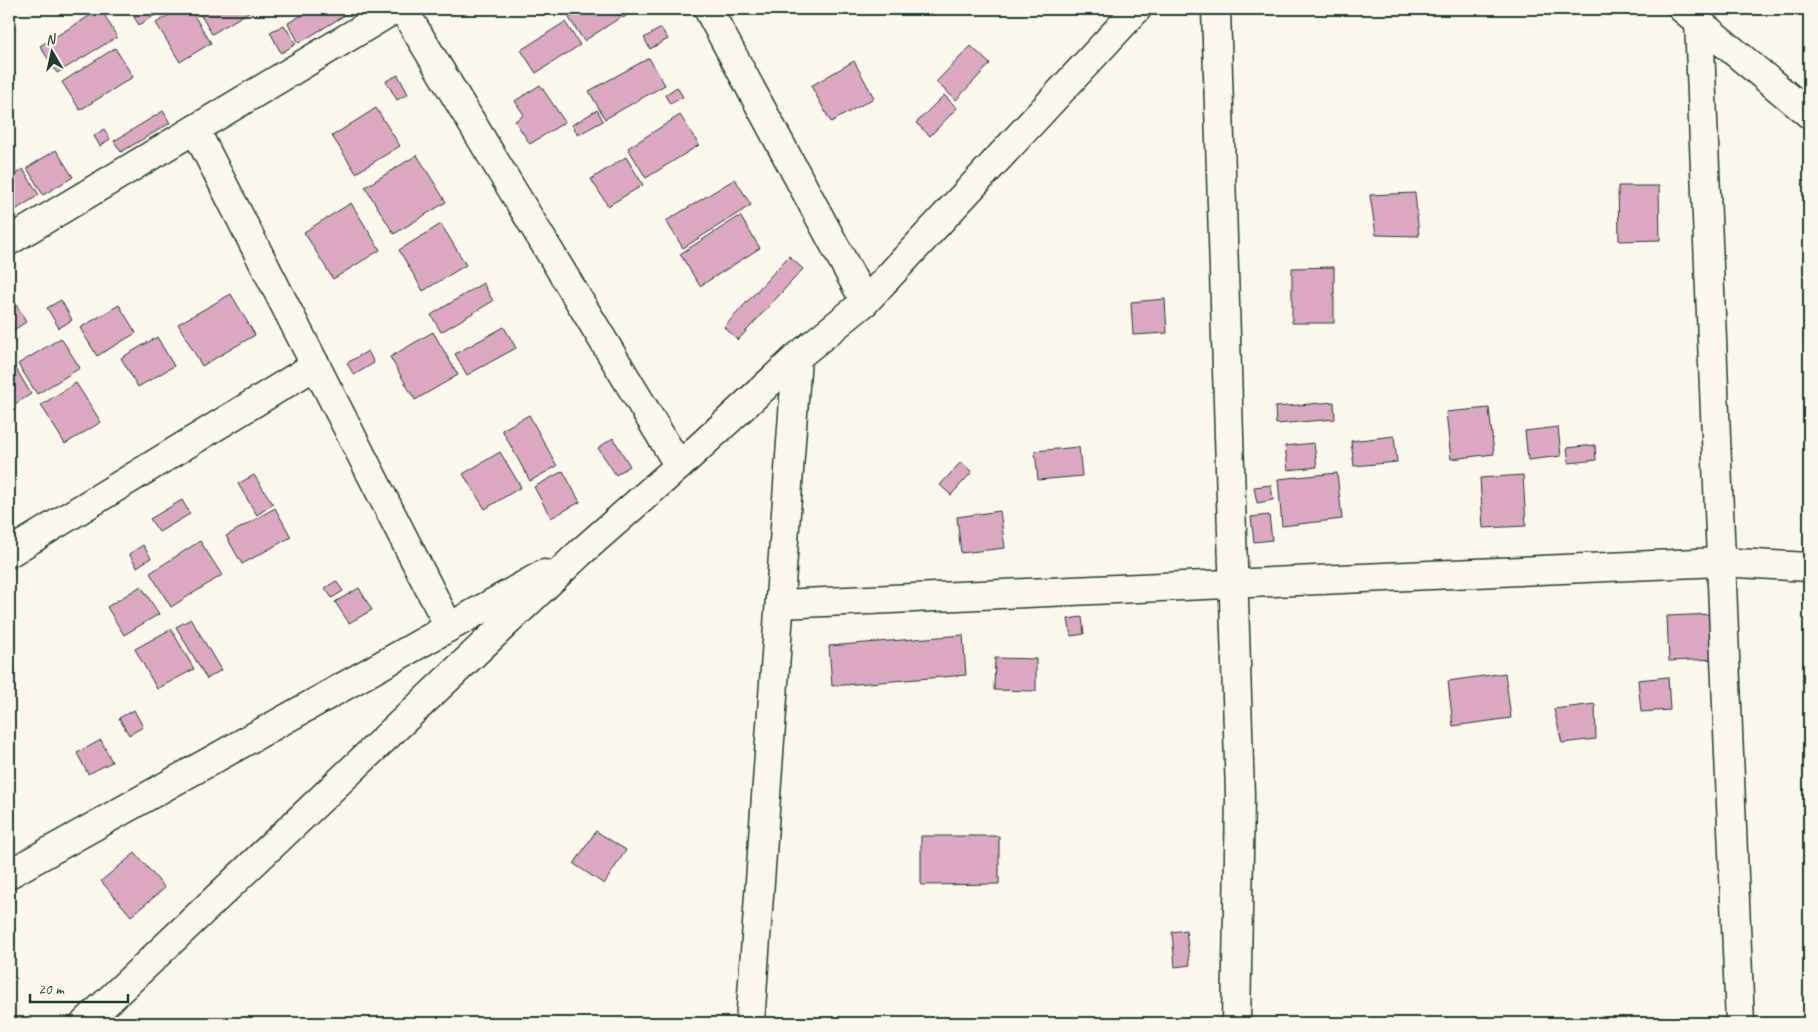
<svg xmlns="http://www.w3.org/2000/svg" width="1818" height="1032" font-family="Caveat,sans-serif">
<style>
.building{fill:#dda8c2;stroke:#1f3d34}
.lines{fill:none;stroke-linecap:round;stroke-linejoin:round}
.minor-casing{stroke:#1f3d34;stroke-width:31}
.minor{stroke:#fbf7ec;stroke-width:28}
</style>
<rect width="100%" height="100%" fill="#fbf7ec"/>
<filter id="ink" filterUnits="userSpaceOnUse"><feTurbulence type="fractalNoise" baseFrequency=".02" numOctaves="2"/><feDisplacementMap in="SourceGraphic" scale="10" xChannelSelector="R" yChannelSelector="G"/><feConvolveMatrix kernelMatrix="1 2 1 2 8 2 1 2 1" color-interpolation-filters="sRGB"/></filter>
<g filter="url(#ink)">
<!-- building -->
<g class="building">
<polygon points="101,9 117,37 57,73 40,46"/>
<polygon points="129,9 165,9 139,25"/>
<polygon points="179,9 190,9 211,43 180,62 156,23"/>
<polygon points="197,9 251,9 252,10 212,34"/>
<polygon points="313,9 355,9 299,43 288,23"/>
<polygon points="583,9 616,9 621,17 584,41 569,18"/>
<polygon points="617,9 637,9 623,18"/>
<polygon points="565,22 580,45 536,73 521,50"/>
<polygon points="284,25 296,44 281,53 270,32"/>
<polygon points="661,28 668,39 650,49 644,38"/>
<polygon points="971,46 990,64 956,100 936,82"/>
<polygon points="115,48 133,77 80,110 62,82"/>
<polygon points="649,58 665,85 605,119 589,91"/>
<polygon points="854,61 874,98 831,122 811,86"/>
<polygon points="398,75 408,94 397,100 386,81"/>
<polygon points="540,85 565,122 530,144 515,121 524,115 515,101"/>
<polygon points="677,87 683,97 670,104 665,95"/>
<polygon points="944,95 957,108 930,136 916,123"/>
<polygon points="376,108 400,146 356,173 332,136"/>
<polygon points="597,110 603,121 578,135 572,125"/>
<polygon points="163,111 170,123 121,152 114,141"/>
<polygon points="680,115 699,145 646,178 628,148"/>
<polygon points="104,129 110,139 100,146 94,136"/>
<polygon points="56,150 73,177 43,195 27,168"/>
<polygon points="417,155 446,202 394,234 365,187"/>
<polygon points="626,157 643,185 608,206 591,179"/>
<polygon points="23,169 39,195 9,214 9,178"/>
<polygon points="735,179 751,205 683,248 666,221"/>
<polygon points="1618,186 1659,186 1660,240 1619,241"/>
<polygon points="1415,193 1419,236 1376,235 1370,195"/>
<polygon points="351,203 380,250 333,279 304,232"/>
<polygon points="740,216 760,248 700,286 680,254"/>
<polygon points="441,224 466,265 423,291 399,250"/>
<polygon points="789,256 803,269 738,340 724,327"/>
<polygon points="1334,267 1334,323 1292,323 1292,268"/>
<polygon points="483,283 493,301 441,332 431,315"/>
<polygon points="231,294 255,335 202,366 178,324"/>
<polygon points="1165,299 1167,333 1133,335 1131,302"/>
<polygon points="61,300 72,320 59,328 47,308"/>
<polygon points="15,302 26,322 9,333 9,305"/>
<polygon points="119,305 136,333 97,356 80,328"/>
<polygon points="504,327 516,348 467,375 455,354"/>
<polygon points="433,332 458,375 415,400 390,357"/>
<polygon points="157,337 174,366 138,387 121,358"/>
<polygon points="61,338 80,368 37,394 18,364"/>
<polygon points="368,351 374,363 354,375 347,363"/>
<polygon points="15,367 31,394 9,408 9,370"/>
<polygon points="76,383 101,422 65,444 41,405"/>
<polygon points="1334,402 1335,419 1276,424 1275,407"/>
<polygon points="1489,408 1494,454 1451,459 1446,412"/>
<polygon points="529,415 557,466 530,481 502,430"/>
<polygon points="1558,427 1561,456 1528,460 1525,431"/>
<polygon points="1394,436 1397,462 1354,466 1351,441"/>
<polygon points="613,438 630,466 616,475 598,448"/>
<polygon points="1314,443 1317,467 1288,470 1285,446"/>
<polygon points="1595,445 1596,460 1569,463 1567,448"/>
<polygon points="1079,447 1082,476 1038,480 1035,451"/>
<polygon points="500,452 521,487 485,509 463,474"/>
<polygon points="961,462 972,472 951,495 940,485"/>
<polygon points="563,471 580,502 551,518 534,487"/>
<polygon points="1337,473 1342,519 1282,526 1278,479"/>
<polygon points="254,475 273,504 257,515 238,484"/>
<polygon points="1523,475 1526,526 1483,528 1480,478"/>
<polygon points="1271,485 1273,500 1257,503 1254,487"/>
<polygon points="182,500 190,514 159,532 150,519"/>
<polygon points="275,508 291,537 242,564 226,536"/>
<polygon points="1000,511 1005,548 961,553 957,517"/>
<polygon points="1269,515 1272,540 1254,542 1251,517"/>
<polygon points="200,541 222,575 171,607 150,573"/>
<polygon points="143,545 151,558 137,567 129,554"/>
<polygon points="336,581 343,591 332,598 325,588"/>
<polygon points="141,586 159,614 124,635 107,607"/>
<polygon points="359,588 372,610 349,623 335,602"/>
<polygon points="1714,614 1716,659 1669,661 1667,616"/>
<polygon points="1082,617 1084,634 1071,636 1068,619"/>
<polygon points="191,619 221,670 207,679 176,627"/>
<polygon points="171,629 194,669 157,689 135,649"/>
<polygon points="963,635 966,675 832,686 829,646"/>
<polygon points="995,658 1036,659 1036,691 994,690"/>
<polygon points="1505,673 1511,718 1453,726 1448,681"/>
<polygon points="1668,677 1670,710 1641,712 1638,680"/>
<polygon points="1595,704 1596,739 1562,743 1554,709"/>
<polygon points="134,710 143,727 129,735 119,718"/>
<polygon points="101,740 112,762 88,774 77,753"/>
<polygon points="596,831 626,850 604,884 574,864"/>
<polygon points="921,836 999,836 999,884 921,885"/>
<polygon points="135,853 165,888 131,916 101,881"/>
<polygon points="1186,930 1190,965 1175,967 1172,932"/>
</g>
<g class="lines">
<defs>
<g id="minor">
<polyline points="403,9 679,466"/>
<polyline points="708,9 865,302"/>
<polyline points="1216,9 1240,796 1236,1023"/>
<polyline points="1683,9 1809,114"/>
<polyline points="1699,22 1740,1023"/>
<polyline points="195,129 449,627"/>
<polyline points="9,241 395,9"/>
<polyline points="9,553 316,365"/>
<polyline points="780,604 1720,562 1809,567"/>
<polyline points="9,874 544,574"/>
<polyline points="85,1023 580,553 679,466 797,357 865,302 1137,9"/>
<polyline points="750,1023 797,357"/>
</g>
</defs>
<!-- minor casing -->
<use href="#minor" class="minor-casing"/>
<!-- minor -->
<use href="#minor" class="minor"/>
</g>
</g>
<!-- margin -->
<rect width="1818" height="1032" fill="none" stroke="#fbf7ec" stroke-width="30"/>
<rect x="15" y="15" width="1788" height="1002" fill="none" stroke="#1f3d34" stroke-width="2" filter="url(#ink)"/>
<!-- north arrow -->
<g transform="translate(52 52) rotate(351)" stroke="#fbf7ec" stroke-width="4" paint-order="stroke">
<path d="M0-4L9 19L0 12L-9 19Z" fill="#1f3d34"/>
<text y="-8" font-size="14" font-weight="bold" text-anchor="middle" fill="#1f3d34">N</text>
</g>
<!-- scale -->
<path d="M30 994v8h98v-8" fill="none" stroke="#1f3d34" stroke-width="2.5"/>
<text x="38" y="994" font-size="15" fill="#1f3d34" stroke="#fbf7ec" stroke-width="4" paint-order="stroke">20 m</text>
</svg>
